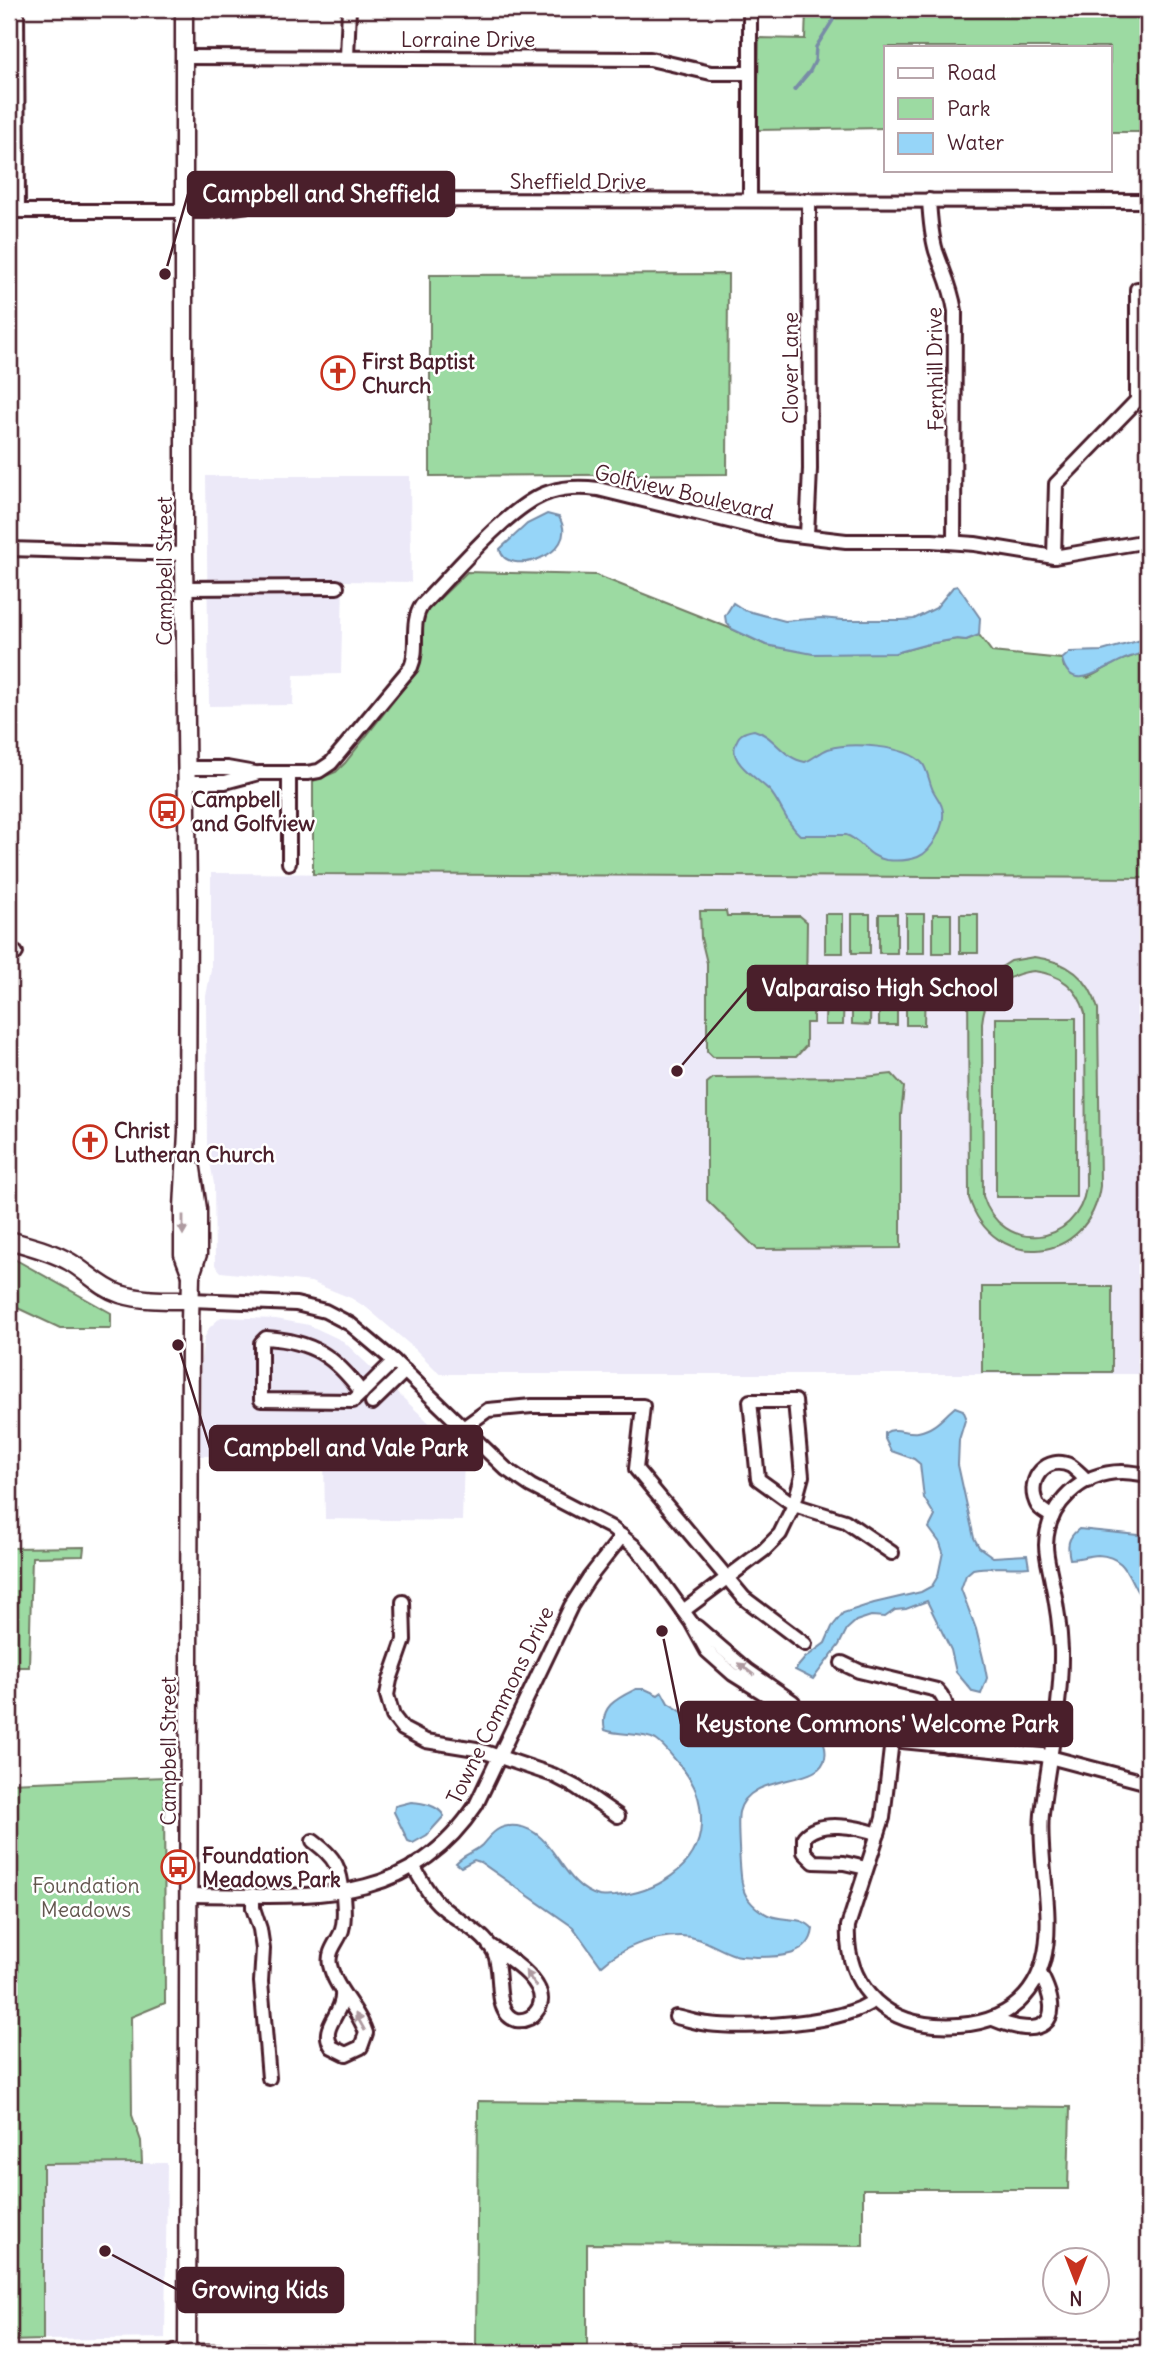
<svg xmlns="http://www.w3.org/2000/svg" width="1157" height="2362" font-family="Delius,sans-serif">
<style>
.built{fill:#ece9f8}
.green{fill:#9cdaa2;stroke:#737c66;stroke-width:2;fill-rule:evenodd}
.water{fill:#96d5f8;stroke:#788ca6;stroke-width:2}
.lines{fill:none;stroke-linecap:round;stroke-linejoin:round}
.stream{stroke:#788ca6;stroke-width:3.5}
.street-casing{stroke:#4a1f2b;stroke-width:18}
.secondary-casing{stroke:#4a1f2b;stroke-width:21}
.street{stroke:#fff;stroke-width:12}
.secondary{stroke:#fff;stroke-width:16}
.oneway{fill:#ae9aa0}
.labels{text-anchor:middle;dominant-baseline:central;stroke-width:5;stroke-linejoin:round;paint-order:stroke}
.street-label{font-size:21px;fill:#4a1f2b;stroke:#fff}
.poi-label{font-size:21px;font-weight:bold;fill:#4a1f2b;stroke:#fff;text-anchor:start}
.park-label{font-size:21px;fill:#63574f;stroke:#fff}
.leader{fill:none;stroke:#4a1f2b;stroke-width:2.5}
.callout-dot{fill:#4a1f2b;stroke:#fff;stroke-width:2.5}
.callout{fill:#4a1f2b;stroke:#4a1f2b;stroke-width:2.5}
.callout-label{font-size:23px;text-anchor:middle;font-weight:bold;fill:#fff}
</style>
<rect width="100%" height="100%" fill="#fff"/>
<filter id="ink" filterUnits="userSpaceOnUse"><feTurbulence type="fractalNoise" baseFrequency=".0143" numOctaves="2"/><feDisplacementMap in="SourceGraphic" scale="14" xChannelSelector="R" yChannelSelector="G"/><feConvolveMatrix kernelMatrix="1 2 1 2 8 2 1 2 1" color-interpolation-filters="sRGB"/></filter>
<g filter="url(#ink)">
<!-- built -->
<g class="built">
<polygon points="206,476 410,476 411,582 343,581 341,674 294,675 293,705 209,706"/>
<polygon points="211,873 1148,878 1148,1374 440,1374 415,1349 367,1308 351,1298 311,1282 221,1272 215,1265 214,1184 207,1146 206,996 211,970"/>
<polygon points="221,1317 276,1319 309,1325 343,1341 464,1456 462,1521 325,1519 324,1456 195,1456 201,1414 201,1359 204,1339 209,1328"/>
<polygon points="167,2163 165,2338 43,2340 43,2164"/>
</g>
<!-- green -->
<g class="green">
<polygon points="806,9 1148,9 1148,132 1110,132 1110,47 886,47 886,128 757,130 759,38 805,39"/>
<polygon points="728,274 727,474 430,476 430,275"/>
<path d="M467 572 596 575 732 629 766 645 813 653H895L928 644 957 639 966 640 979 635 992 652 1062 659 1064 667 1088 678 1119 661 1148 651V878L313 874V781L336 772 345 763 417 671C425 652 417 631 425 613Z"/>
<polygon points="700,911 726,911 727,916 800,916 807,922 806,994 813,995 813,1023 806,1023 806,1046 796,1057 713,1057 707,1051 707,963 701,938"/>
<rect x="825" y="914" width="18" height="39"/>
<rect x="852" y="914" width="18" height="39"/>
<rect x="879" y="914" width="18" height="39"/>
<rect x="906" y="914" width="18" height="39"/>
<rect x="933" y="914" width="18" height="39"/>
<rect x="960" y="914" width="18" height="39"/>
<path d="M1034 957C1067 961 1089 977 1098 1009L1100 1186C1090 1264 993 1274 969 1198L968 974 989 975 1011 961ZM1034 971C1060 974 1078 988 1085 1013L1086 1187C1078 1247 1001 1255 983 1196L982 1023C985 992 1004 974 1034 971Z"/>
<polygon points="852,985 871,986 870,1025 852,1024"/>
<polygon points="879,985 897,986 897,1025 879,1025"/>
<polygon points="826,986 844,986 843,1025 825,1025"/>
<polygon points="906,986 925,986 924,1025 906,1025"/>
<rect x="996" y="1018" width="80" height="179"/>
<polygon points="892,1074 904,1087 901,1115 901,1248 757,1249 707,1200 707,1083 713,1078 864,1077"/>
<polygon points="9,1256 111,1313 111,1328 60,1328 9,1304"/>
<rect x="982" y="1287" width="130" height="85"/>
<polygon points="84,1547 83,1556 32,1557 29,1667 9,1667 9,1548"/>
<polygon points="164,1777 165,2003 131,2017 132,2115 141,2141 142,2163 43,2164 43,2340 9,2341 9,1783"/>
<polygon points="478,2101 1070,2107 1068,2189 863,2189 863,2246 587,2244 587,2345 476,2346"/>
</g>
<!-- water -->
<g class="water">
<path d="M547 514 559 517C582 556 504 578 500 549L527 524Z"/>
<polygon points="958,586 980,618 979,635 966,640 957,639 928,644 895,653 813,654 766,645 732,629 726,622 725,616 733,603 744,610 785,621 821,618 843,620 902,620 914,619 936,608 953,587"/>
<path d="M1148 638V651C1138 655 1126 657 1116 663 1097 672 1070 692 1062 659L1070 652 1102 651Z"/>
<path d="M754 730C775 736 782 758 805 762 813 759 820 752 828 749 850 742 906 745 922 763 927 768 929 781 932 788 934 794 940 800 942 807 947 822 933 851 918 857 908 861 896 861 886 860 867 857 862 840 846 835H800C785 822 781 803 769 790 758 779 730 763 735 746 738 734 743 732 754 730Z"/>
<path d="M955 1407 963 1410 966 1417 959 1440 958 1465 974 1538 979 1547 993 1557 1027 1555 1029 1567C1010 1569 991 1565 973 1569L966 1575 961 1589 976 1629 984 1662 987 1678 981 1694 973 1692 956 1672 951 1650 927 1601 906 1609 895 1610 885 1617 871 1616 856 1621 847 1629 839 1645 813 1679 795 1670 805 1658 825 1643 832 1627 843 1613 874 1603 921 1592 932 1586 938 1576 943 1552 940 1543 929 1528 935 1516 924 1498 920 1464 914 1459 891 1451 885 1439V1433C895 1426 906 1434 918 1432 935 1429 943 1417 955 1407Z"/>
<path d="M1079 1529 1148 1536V1602C1127 1590 1134 1557 1098 1555 1091 1555 1079 1559 1070 1559 1067 1546 1067 1538 1079 1529Z"/>
<path d="M636 1689H645L658 1695 662 1692 668 1703 716 1733 725 1732 728 1735 732 1736 778 1714 807 1734 822 1737C845 1796 751 1764 739 1812 737 1821 740 1878 743 1888 746 1900 757 1910 768 1915 783 1922 802 1915 813 1929 810 1957 778 1957 757 1957 750 1956 742 1957 735 1955 716 1949 702 1936 680 1936 652 1936 622 1947 601 1966L573 1927 480 1862 474 1860 461 1867 456 1863C464 1854 475 1852 482 1845 492 1833 499 1824 517 1826 556 1831 560 1886 599 1896 603 1897 610 1896 615 1896 653 1893 699 1869 701 1825 702 1799 695 1783 678 1763 671 1755 665 1746 656 1740 641 1732 620 1736 605 1730 599 1706 618 1698 636 1689Z"/>
<path d="M411 1802C423 1803 438 1805 444 1816L427 1835 413 1843 408 1841 394 1812 395 1806Z"/>
</g>
<g class="lines">
<!-- stream -->
<polyline class="stream" points="794,90 810,71 815,61 816,47 840,9"/>
<defs>
<g id="street">
<polyline points="17,9 18,211"/>
<polyline points="184,57 650,59 711,73 749,73"/>
<polyline points="347,57 349,9"/>
<polyline points="750,200 750,9"/>
<path d="M929 200C930 217 931 234 936 251 944 274 951 286 955 311L954 542"/>
<polyline points="9,211 208,211 281,200 1148,201"/>
<polyline points="1137,399 1137,289 1148,289"/>
<polyline points="807,535 810,469 809,200"/>
<polyline points="9,549 184,554"/>
<polyline points="1054,557 1056,484 1148,389"/>
<polyline points="185,588 337,587"/>
<polyline points="186,768 227,768 255,773"/>
<polyline points="289,773 289,863"/>
<path d="M186 782H225L259 773H307L319 771 331 763 411 667C420 647 409 624 422 605 452 575 511 503 550 492 566 487 582 487 598 489L778 533 846 541H932L975 544 1054 557 1148 541"/>
<polyline points="9,953 16,953"/>
<polyline points="190,1300 296,1304 325,1311 350,1324 394,1361 506,1469 531,1486 610,1527 634,1546 644,1557 691,1622 707,1651 733,1674 773,1699 834,1722 892,1740 1042,1755 1148,1783"/>
<path d="M362 1393C335 1356 312 1341 266 1338L261 1343V1400L353 1401C367 1388 380 1374 394 1361"/>
<polyline points="372,1403 405,1371"/>
<polyline points="463,1428 488,1410 532,1406 643,1406 636,1469 744,1598 805,1644"/>
<path d="M1052 1517C1047 1513 1038 1509 1036 1502 1026 1479 1047 1454 1071 1466 1077 1470 1083 1477 1088 1481"/>
<polyline points="403,1602 404,1640 390,1680 387,1695 393,1716 403,1729 426,1741 476,1749 553,1775 576,1787 618,1816"/>
<polyline points="683,1611 764,1550 780,1534 794,1505 802,1476 795,1401 750,1401 758,1479 794,1505 845,1521 892,1553"/>
<polyline points="697,1627 748,1671 793,1702"/>
<path d="M842 1663 859 1671 937 1690C952 1705 948 1726 946 1746"/>
<path d="M892 1740 883 1818 848 1926C845 1981 879 2021 935 2025 965 2027 996 2023 1019 2002 1070 1955 1036 1874 1042 1814 1048 1759 1062 1705 1061 1650 1060 1627 1057 1605 1052 1582 1050 1570 1046 1557 1046 1545 1047 1505 1081 1472 1122 1472 1131 1472 1140 1474 1148 1475"/>
<path d="M313 1841C322 1848 331 1855 336 1865 343 1878 346 1915 342 1930 338 1942 327 1951 330 1965 336 1991 359 2009 366 2033L361 2047 346 2054 332 2047C318 2027 344 2014 342 1993"/>
<path d="M413 1866C421 1879 429 1896 441 1906 458 1922 482 1930 494 1952 504 1973 492 2013 516 2020 524 2021 531 2019 536 2012 557 1987 506 1956 489 1945"/>
<path d="M866 1868 844 1863 814 1862 804 1852V1837C819 1819 858 1827 878 1834"/>
<path d="M190 1895C301 1895 405 1912 476 1805L571 1606 589 1578 622 1536"/>
<polyline points="253,1895 253,1908 260,1929 263,1949 261,1982 269,2078"/>
<path d="M676 2017C687 2019 698 2023 708 2024 746 2029 845 2024 874 2000"/>
<path d="M993 2019C1042 2040 1067 2024 1040 1973"/>
</g>
<g id="secondary">
<polyline points="184,9 184,554 188,898 187,1132 183,1208 183,1254 191,1275"/>
<path d="M9 1240C29 1246 51 1251 70 1262 87 1272 101 1288 120 1294 143 1301 167 1300 190 1300"/>
<polyline points="176,2353 264,2353"/>
<polyline points="187,2353 190,1323 191,1275 198,1254 198,1209 192,1169"/>
<polyline points="628,2353 1148,2348"/>
</g>
</defs>
<!-- street casing -->
<use href="#street" class="street-casing"/>
<!-- secondary casing -->
<use href="#secondary" class="secondary-casing"/>
<!-- street -->
<use href="#street" class="street"/>
<!-- secondary -->
<use href="#secondary" class="secondary"/>
</g>
<!-- one-way arrows -->
<defs><path id="oneway-solid" d="M-6-.8H1V-3.2L6.5 0L1 3.2V.8H-6Z" transform="scale(1.75)"/></defs>
<g class="oneway">
<use href="#oneway-solid" transform="translate(183 1225) rotate(90)"/>
<use href="#oneway-solid" transform="translate(746 1669) rotate(-143)"/>
<use href="#oneway-solid" transform="translate(531 1979) rotate(-124)"/>
<use href="#oneway-solid" transform="translate(360 2022) rotate(-119)"/>
</g>
</g>
<!-- icons -->
<defs>
<symbol id="church-ring" viewBox="-11 -11 22 22"><circle r="9.5" fill="#fff" stroke="#c8321e" stroke-width="1.5"/><path d="M-1.2-6h2.4v3.5h3.3v2.4h-3.3V6h-2.4V-.1h-3.3v-2.4h3.3Z" fill="#c8321e"/></symbol>
<symbol id="bus-ring" viewBox="-11 -11 22 22"><circle r="9.5" fill="#fff" stroke="#c8321e" stroke-width="1.5"/><path d="M-5-6H5V4H4V6H2V4H-2V6H-4V4H-5ZM-3.5-4V0h7V-4ZM-3.5 1.2v1.5H-2V1.2ZM2 1.2v1.5H3.5V1.2Z" fill="#c8321e"/></symbol>
</defs>
<g fill-rule="evenodd">
<use href="#church-ring" x="319" y="354" width="38" height="38"/>
<use href="#bus-ring" x="148" y="792" width="38" height="38"/>
<use href="#church-ring" x="71" y="1123" width="38" height="38"/>
<use href="#bus-ring" x="159" y="1848" width="38" height="38"/>
</g>
<g class="labels">
<!-- street labels -->
<g class="street-label">
<text x="468" y="39">Lorraine Drive</text>
<text x="578" y="181">Sheffield Drive</text>
<text transform="translate(790 368) rotate(-90)">Clover Lane</text>
<text transform="translate(935 369) rotate(-91)">Fernhill Drive</text>
<text transform="translate(684 492) rotate(13)">Golfview Boulevard</text>
<text transform="translate(164 571) rotate(-90)">Campbell Street</text>
<text transform="translate(500 1705) rotate(-64)">Towne Commons Drive</text>
<text transform="translate(168 1751) rotate(-90)">Campbell Street</text>
</g>
<!-- poi labels -->
<g class="poi-label">
<text x="362" y="361">First Baptist<tspan x="362" dy="24">Church</tspan></text>
<text x="192" y="799">Campbell<tspan x="192" dy="24">and Golfview</tspan></text>
<text x="114" y="1130">Christ<tspan x="114" dy="24">Lutheran Church</tspan></text>
<text x="202" y="1855">Foundation<tspan x="202" dy="24">Meadows Park</tspan></text>
</g>
<!-- park labels -->
<g class="park-label">
<text x="86" y="1885">Foundation<tspan x="86" dy="24">Meadows</tspan></text>
</g>
</g>
<!-- callouts -->
<path class="leader" d="M165 274L188 194M677 1071L748 988M178 1345L210 1448M662 1631L681 1724M105 2251L178 2290"/>
<g class="callout-dot">
<circle cx="165" cy="274" r="7"/>
<circle cx="677" cy="1071" r="7"/>
<circle cx="178" cy="1345" r="7"/>
<circle cx="662" cy="1631" r="7"/>
<circle cx="105" cy="2251" r="7"/>
</g>
<g class="callout">
<rect x="188" y="172" width="266" height="44" rx="7"/>
<rect x="748" y="966" width="264" height="44" rx="7"/>
<rect x="210" y="1426" width="272" height="44" rx="7"/>
<rect x="681" y="1702" width="391" height="44" rx="7"/>
<rect x="178" y="2268" width="165" height="44" rx="7"/>
</g>
<g class="callout-label">
<text x="321" y="202">Campbell and Sheffield</text>
<text x="880" y="996">Valparaiso High School</text>
<text x="346" y="1456">Campbell and Vale Park</text>
<text x="877" y="1732">Keystone Commons' Welcome Park</text>
<text x="260" y="2298">Growing Kids</text>
</g>
<!-- margin -->
<rect width="1157" height="2362" fill="none" stroke="#fff" stroke-width="35"/>
<rect x="18" y="18" width="1122" height="2327" fill="none" stroke="#4a1f2b" stroke-width="2.5" filter="url(#ink)"/>
<!-- legend -->
<rect x="884" y="46" width="228" height="126" fill="#ffffff" stroke="#b7a5aa" stroke-width="2"/>
<rect x="898" y="68" width="35" height="10" fill="#ffffff" stroke="#b7a5aa" stroke-width="2"/>
<text x="947" y="80" font-size="21" fill="#4a1f2b">Road</text>
<rect x="898" y="98" width="35" height="21" fill="#9cdaa2" stroke="#b7a5aa" stroke-width="2"/>
<text x="947" y="116" font-size="21" fill="#4a1f2b">Park</text>
<rect x="898" y="133" width="35" height="21" fill="#96d5f8" stroke="#b7a5aa" stroke-width="2"/>
<text x="947" y="150" font-size="21" fill="#4a1f2b">Water</text>
<!-- north arrow -->
<g transform="translate(1076 2281) rotate(180)"><circle r="33" fill="#ffffff" stroke="#b7a5aa" stroke-width="2"/>
<path d="M0-5L12 26L0 18L-12 26Z" fill="#c8321e"/>
<text y="-10" font-size="19" font-weight="bold" text-anchor="middle" fill="#4a1f2b">N</text>
</g>
</svg>
